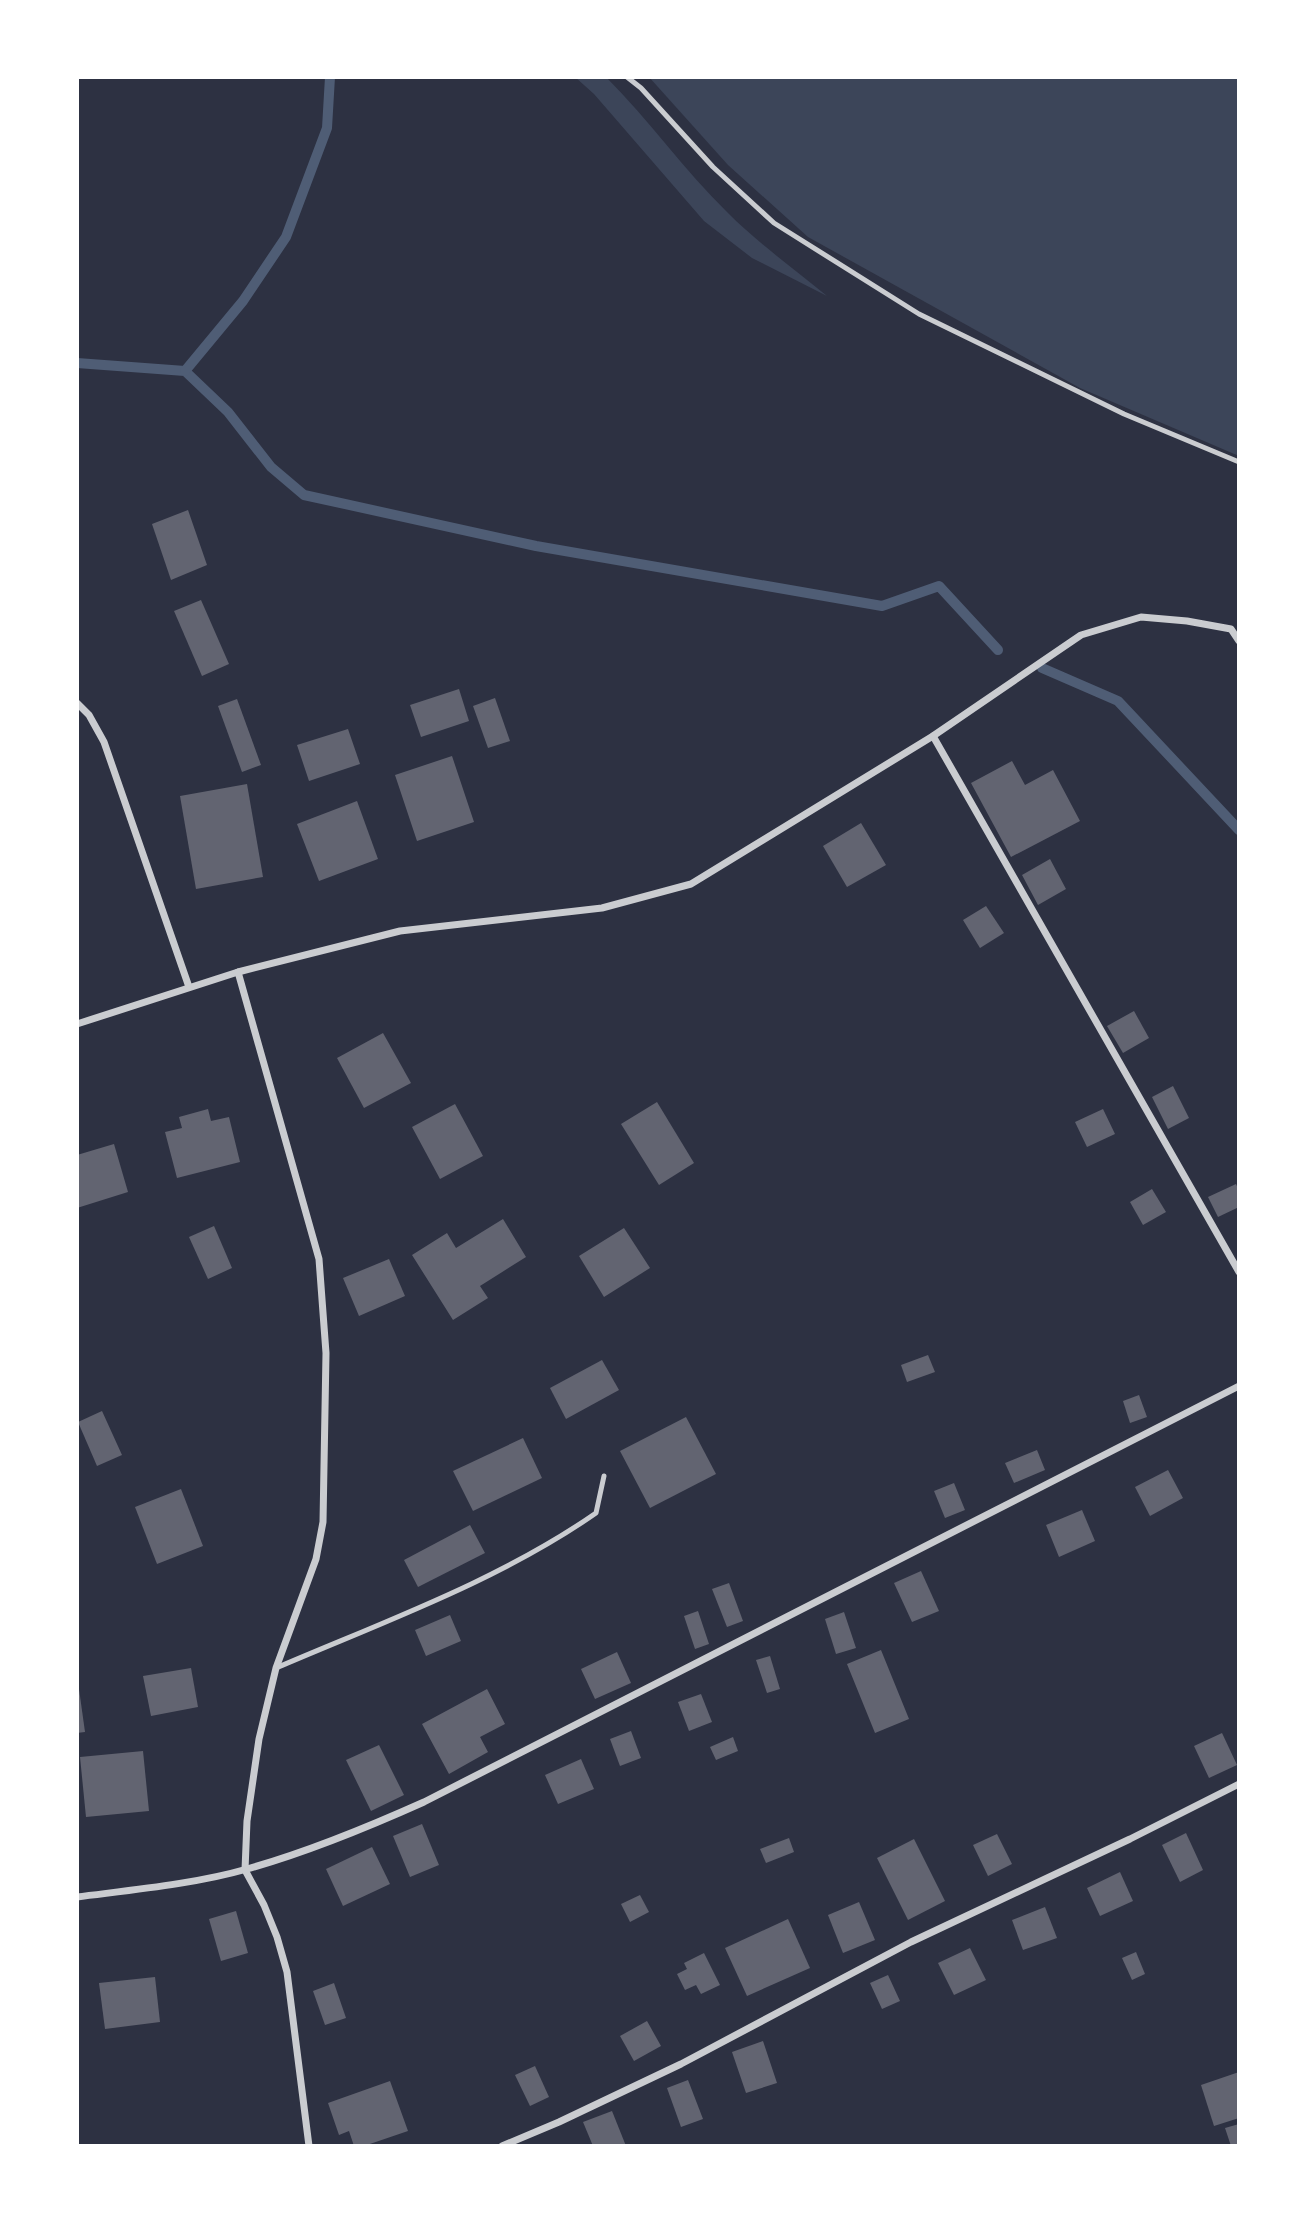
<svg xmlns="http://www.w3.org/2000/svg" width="1316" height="2223" font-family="'DejaVu Sans',sans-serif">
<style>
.green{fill:#3c4559}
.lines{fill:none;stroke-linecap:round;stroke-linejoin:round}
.stream{stroke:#4f5d75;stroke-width:10}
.building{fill:#626471}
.service{stroke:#caccd0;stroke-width:5}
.minor{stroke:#caccd0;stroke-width:7}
</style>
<rect width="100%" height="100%" fill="#2d3142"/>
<!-- green -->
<g class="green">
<path d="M575 77H606C649 120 684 170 728 213 758 243 794 269 827 296L752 258 704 221 594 94Z"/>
<polygon points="649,77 1239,77 1239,456 1080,388 808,237 728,165"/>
</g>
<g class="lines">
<!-- stream -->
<g class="stream">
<polyline points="77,363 185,371 228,412 271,467 304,495 536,546 882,606 939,586 998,650"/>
<polyline points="185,371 243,301 286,237 327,128 330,77"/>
<polyline points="1042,668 1118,701 1239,830"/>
</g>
</g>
<!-- building -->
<g class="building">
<polygon points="188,510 207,565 171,580 152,524"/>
<polygon points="201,600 229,664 202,676 174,611"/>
<polygon points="459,689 469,721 421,737 410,705"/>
<polygon points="495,698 510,741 488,748 473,706"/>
<polygon points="237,699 261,765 242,772 218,706"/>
<polygon points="348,729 360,764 309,781 297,745"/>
<polygon points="452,756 474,822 417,841 395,775"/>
<polygon points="1012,761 1025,785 1053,770 1080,821 1011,857 971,783"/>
<polygon points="247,784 263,877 196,889 180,796"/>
<polygon points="357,801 378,859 319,881 297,824"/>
<polygon points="861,823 886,865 847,887 823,846"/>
<polygon points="1050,859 1066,889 1038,905 1022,875"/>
<polygon points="986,906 1004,933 980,948 963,920"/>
<polygon points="1134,1011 1149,1038 1123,1053 1107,1026"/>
<polygon points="383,1033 411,1083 364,1108 337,1058"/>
<polygon points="1173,1086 1189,1118 1168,1129 1152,1097"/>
<polygon points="657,1102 694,1163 659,1185 621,1124"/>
<polygon points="455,1104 483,1156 440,1179 412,1127"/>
<polygon points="208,1109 211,1121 229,1117 240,1162 177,1178 165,1132 182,1128 179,1117"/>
<polygon points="1103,1109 1115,1134 1087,1147 1075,1122"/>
<polygon points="114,1144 128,1192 77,1208 77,1155"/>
<polygon points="1236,1184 1239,1191 1239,1207 1218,1217 1208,1197"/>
<polygon points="1152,1189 1166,1212 1143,1225 1130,1202"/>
<polygon points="503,1219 526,1257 480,1286 488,1298 453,1320 412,1255 447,1233 456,1248"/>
<polygon points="214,1226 232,1268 208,1279 189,1237"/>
<polygon points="624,1228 650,1268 604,1297 579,1256"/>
<polygon points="389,1259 405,1296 359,1316 343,1278"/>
<polygon points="928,1355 935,1372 907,1382 901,1365"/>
<polygon points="602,1360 619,1390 566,1419 550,1388"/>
<polygon points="1139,1395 1147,1417 1130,1423 1123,1401"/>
<polygon points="102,1411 122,1455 97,1466 78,1422"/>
<polygon points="686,1417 716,1474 650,1508 620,1451"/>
<polygon points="523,1438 542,1478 473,1511 453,1471"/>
<polygon points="1037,1450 1045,1470 1014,1483 1005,1463"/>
<polygon points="1168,1470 1183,1498 1150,1516 1135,1487"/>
<polygon points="954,1483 965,1510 945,1518 934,1491"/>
<polygon points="181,1489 203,1546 157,1564 135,1507"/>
<polygon points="1082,1510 1095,1541 1059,1557 1046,1525"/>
<polygon points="470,1525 485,1553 418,1587 404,1560"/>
<polygon points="921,1571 939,1611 912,1622 894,1583"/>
<polygon points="729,1583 743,1621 727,1627 712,1589"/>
<polygon points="698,1611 709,1644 695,1649 684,1616"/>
<polygon points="844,1612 856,1648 836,1654 825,1619"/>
<polygon points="450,1615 461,1641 426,1656 415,1630"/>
<polygon points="881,1650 909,1719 875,1733 847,1664"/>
<polygon points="617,1652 631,1683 595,1699 581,1669"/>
<polygon points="770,1656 780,1689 767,1693 756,1660"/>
<polygon points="191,1668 198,1707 151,1716 143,1676"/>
<polygon points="77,1689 79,1689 85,1732 77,1733"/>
<polygon points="487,1689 505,1724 480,1737 488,1752 449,1774 422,1724"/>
<polygon points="701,1694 712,1722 689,1731 678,1702"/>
<polygon points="631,1731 641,1758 620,1766 610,1739"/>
<polygon points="1222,1733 1237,1765 1209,1778 1194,1746"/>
<polygon points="733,1737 738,1751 716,1760 710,1747"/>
<polygon points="379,1745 404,1795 371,1811 346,1760"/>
<polygon points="143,1751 149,1811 86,1817 80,1757"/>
<polygon points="581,1759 594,1789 558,1804 545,1775"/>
<polygon points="422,1824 439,1865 410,1877 393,1836"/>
<polygon points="1186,1833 1203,1870 1180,1882 1162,1845"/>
<polygon points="997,1834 1012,1864 988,1876 973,1845"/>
<polygon points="789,1838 794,1852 766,1863 760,1849"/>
<polygon points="914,1839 945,1901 908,1920 877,1858"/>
<polygon points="372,1847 390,1884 343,1906 326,1869"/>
<polygon points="1120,1872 1133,1901 1100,1916 1087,1888"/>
<polygon points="640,1895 649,1912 630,1922 621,1904"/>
<polygon points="859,1902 875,1940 843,1953 828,1915"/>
<polygon points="1045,1907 1057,1938 1023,1950 1012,1920"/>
<polygon points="236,1911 248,1953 221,1961 209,1919"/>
<polygon points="788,1919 810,1968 747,1996 725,1948"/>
<polygon points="970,1948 986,1980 954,1995 938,1963"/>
<polygon points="1136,1952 1145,1974 1132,1980 1122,1958"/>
<polygon points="704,1953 720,1985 701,1994 696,1985 685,1990 677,1974 687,1969 684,1963"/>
<polygon points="888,1975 900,2001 882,2009 870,1983"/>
<polygon points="155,1977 160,2022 105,2029 99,1983"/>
<polygon points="334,1983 346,2018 325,2025 313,1991"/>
<polygon points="647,2021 661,2046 634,2061 620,2036"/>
<polygon points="763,2041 777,2083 746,2093 732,2052"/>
<polygon points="535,2066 549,2097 530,2106 515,2075"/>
<polygon points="1239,2072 1239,2118 1214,2126 1201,2085"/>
<polygon points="688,2080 703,2119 681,2127 667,2088"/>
<polygon points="390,2081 408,2131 364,2146 354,2146 349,2131 339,2135 328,2103"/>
<polygon points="612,2111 626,2146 593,2146 583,2122"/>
<polygon points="1239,2124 1239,2146 1231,2146 1225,2128"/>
</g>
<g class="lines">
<!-- service -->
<g class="service">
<polyline points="627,77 641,88 713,167 774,223 919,314 1124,414 1239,462"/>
<path d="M276 1668C383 1622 500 1580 596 1513L604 1476"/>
</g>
<!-- minor -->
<g class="minor">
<polyline points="77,703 89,715 104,742 189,987"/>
<polyline points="933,736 1239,1272"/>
<polyline points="238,972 319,1259 326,1353 323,1522 316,1559 276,1668 259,1739 247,1821 245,1870 264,1905 277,1937 287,1972 309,2146"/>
<polyline points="77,1024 238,972 400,931 602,908 691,884 933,736 1081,635 1141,617 1187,621 1231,629 1239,641"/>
<path d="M77 1897C131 1890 195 1884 247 1869 308 1852 366 1828 424 1802L1239 1386"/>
<polyline points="502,2146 559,2122 681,2064 911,1942 1130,1839 1239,1784"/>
</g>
</g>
<!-- border -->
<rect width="1316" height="2223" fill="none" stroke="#ffffff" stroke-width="158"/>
</svg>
